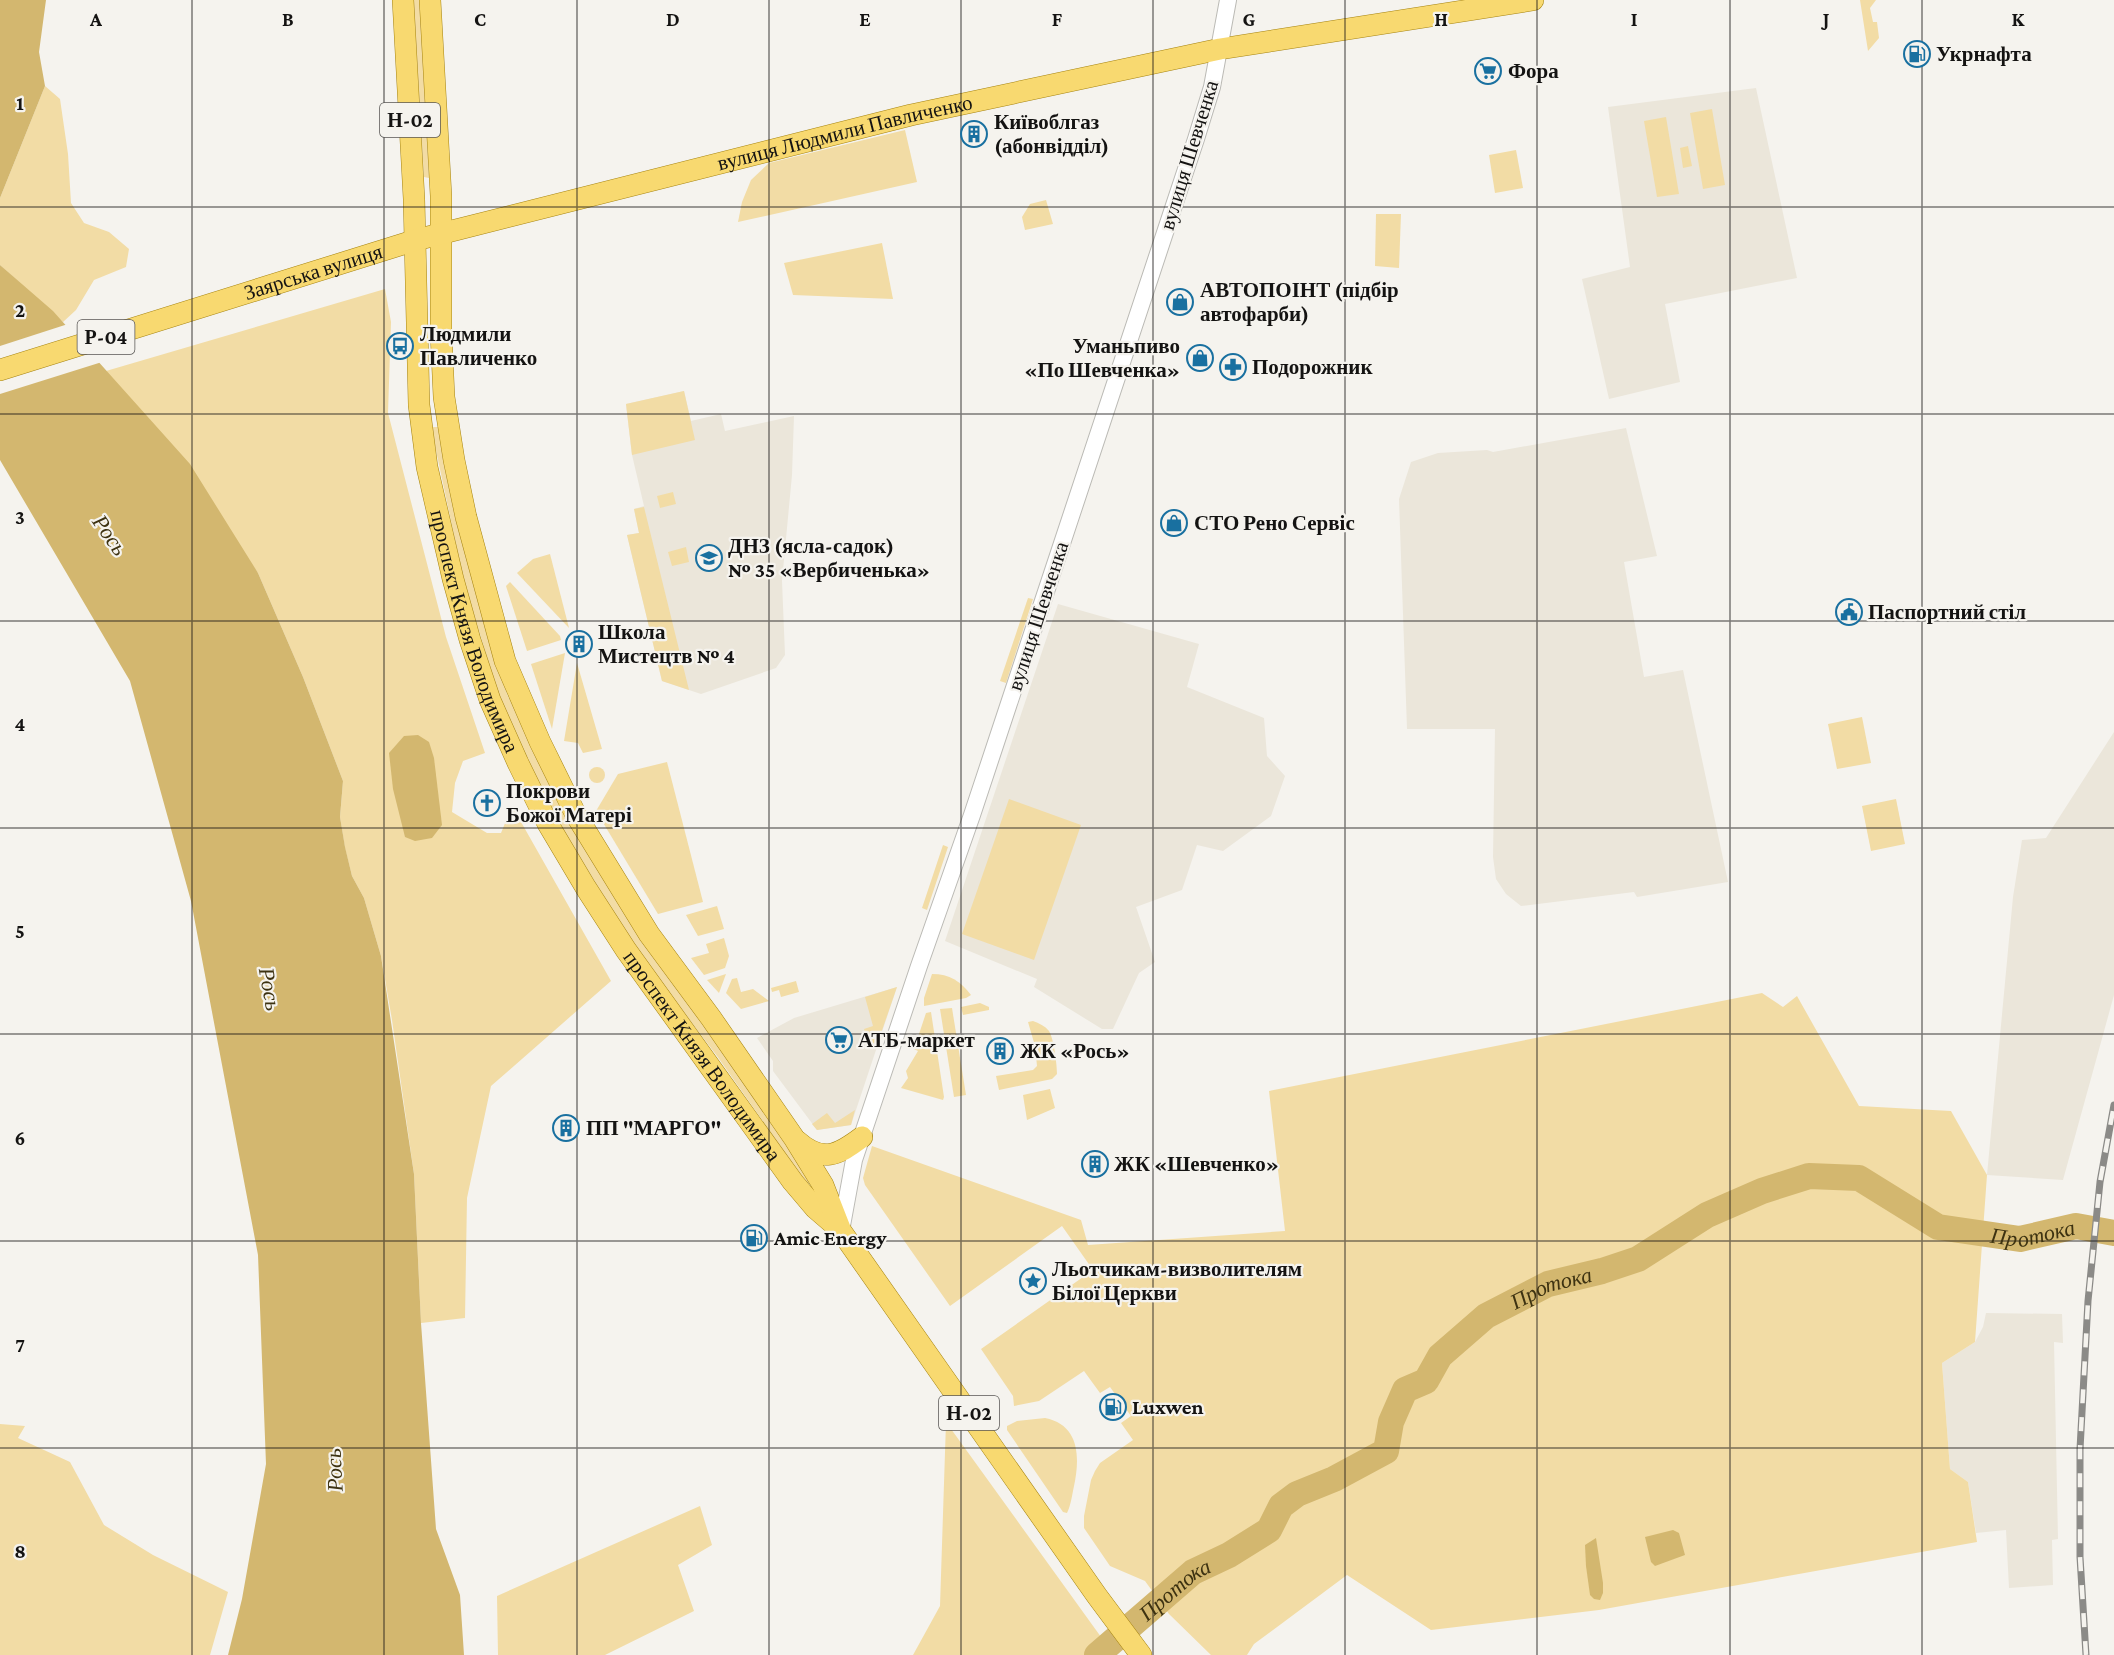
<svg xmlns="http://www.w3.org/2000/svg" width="2114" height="1655" font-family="'Crimson Pro',serif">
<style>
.built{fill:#ebe6da}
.green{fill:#f2dca5}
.water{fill:#d3b76f}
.pier{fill:#f5f3ee}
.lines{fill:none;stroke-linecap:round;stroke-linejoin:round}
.river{stroke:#d3b76f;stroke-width:26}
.minor-casing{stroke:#bbbab5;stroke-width:18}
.major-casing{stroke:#a58311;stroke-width:22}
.minor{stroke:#fff;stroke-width:16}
.major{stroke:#f8d970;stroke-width:21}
.rail-casing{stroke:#8b8a87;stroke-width:7}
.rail{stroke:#f5f3ee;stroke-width:4.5;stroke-dasharray:14;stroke-linecap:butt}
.grid{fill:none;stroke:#141312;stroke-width:1.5;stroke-opacity:0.55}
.labels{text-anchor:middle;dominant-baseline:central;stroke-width:4.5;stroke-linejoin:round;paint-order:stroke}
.shield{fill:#f5f3ee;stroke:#585654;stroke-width:1.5}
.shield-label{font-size:20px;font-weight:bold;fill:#141312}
.poi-label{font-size:21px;font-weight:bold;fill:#141312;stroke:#f5f3ee;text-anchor:start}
.street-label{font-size:21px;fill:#141312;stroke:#f5f3ee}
.water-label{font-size:22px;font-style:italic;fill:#3d3211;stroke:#f5f3ee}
.grid-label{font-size:20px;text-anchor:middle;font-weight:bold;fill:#141312;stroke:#f5f3ee;stroke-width:4.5;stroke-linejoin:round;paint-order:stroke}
</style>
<rect width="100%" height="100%" fill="#f5f3ee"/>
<!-- built -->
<g class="built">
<polygon points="1756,88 1797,278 1665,304 1680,382 1609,399 1582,279 1630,267 1608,107"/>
<polygon points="684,391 691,421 721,414 725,431 794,416 792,475 782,581 785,655 776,668 701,694 662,681 627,535 639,533 634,509 644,506 632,455 626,404"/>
<polygon points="1626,428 1657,556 1624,562 1644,677 1683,670 1728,882 1637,897 1634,892 1521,906 1506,894 1496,879 1493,857 1495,729 1407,729 1399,499 1411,462 1438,453 1487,450 1493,452"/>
<polygon points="1058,604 1199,644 1187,687 1264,718 1267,756 1285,776 1271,816 1223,851 1197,845 1182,890 1136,907 1155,962 1139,973 1113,1029 1102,1029 1034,987 1037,979 945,941"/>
<polygon points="2114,732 2114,995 2063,1180 1987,1175 2013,897 2022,840 2046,838"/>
<polygon points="897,987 851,1125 817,1130 773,1071 773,1061 757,1038 794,1018"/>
<polygon points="1986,1313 2062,1314 2063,1343 2054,1342 2058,1539 2052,1540 2053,1585 2009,1588 2006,1530 1976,1533 1968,1482 1950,1469 1942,1363 1975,1342 1983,1327"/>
</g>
<!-- green -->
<g class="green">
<polygon points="413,0 420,0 429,178 424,177"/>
<polygon points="1860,0 1876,0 1870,8 1873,22 1877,22 1879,38 1868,51"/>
<polygon points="45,86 60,99 68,154 71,203 84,223 109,232 129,249 126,267 94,280 76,310 63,322 0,265 0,198"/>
<polygon points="1712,109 1725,185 1703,189 1690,113"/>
<polygon points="1666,117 1679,194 1657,197 1644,121"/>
<polygon points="905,130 917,182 738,222 742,202 751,180 769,163"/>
<polygon points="1688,146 1692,166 1683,168 1680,148"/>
<polygon points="1516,150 1523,188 1495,193 1489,155"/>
<polygon points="1046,200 1053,224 1025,230 1022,217 1030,204"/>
<polygon points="1376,214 1401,214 1399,268 1375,266"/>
<polygon points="882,243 893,299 793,295 784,263"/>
<polygon points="385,289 391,322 388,413 446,637 485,753 463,761 455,783 452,812 487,833 501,833 512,806 611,981 491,1086 467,1198 465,1318 421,1323 414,1174 392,1020 381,956 364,898 352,876 345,848 340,817 343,781 303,677 258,573 106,371"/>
<polygon points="684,391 695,440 632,455 626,404"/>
<polygon points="431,427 438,427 473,580 507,694 572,825 812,1180 807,1184 717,1056 635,948 563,829 529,766 499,696 464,582"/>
<polygon points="673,492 676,504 660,508 657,496"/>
<polygon points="644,507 689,690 662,681 627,535 639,533 634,509"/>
<polygon points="686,547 689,562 672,566 668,552"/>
<polygon points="550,554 569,628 517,573 533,559"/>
<polygon points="510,582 560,636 561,640 527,651 506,586"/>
<polygon points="1028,598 1033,599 1006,683 1000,681"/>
<polygon points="565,653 552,729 531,664"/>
<polygon points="577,663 602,749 583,753 578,743 564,741"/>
<polygon points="1862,717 1871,763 1837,769 1828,724"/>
<polygon points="667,762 703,902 658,914 596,811 618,774"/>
<circle cx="597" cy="775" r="8"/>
<polygon points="1009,799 1081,825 1034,960 962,934"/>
<polygon points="1896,799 1905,844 1871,851 1862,806"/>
<polygon points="943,845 948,847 927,910 922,908"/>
<polygon points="717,906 724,929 698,936 686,915"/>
<polygon points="724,938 729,956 725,968 704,975 691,958 709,953 706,944"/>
<polygon points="726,974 719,993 707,980"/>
<path d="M932 974C950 974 960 981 971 995L966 998 924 1006V998Z"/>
<polygon points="737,978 741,992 753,989 769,1001 741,1009 726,993 732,979"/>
<polygon points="796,981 799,992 781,997 779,990 772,992 771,988"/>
<polygon points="897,987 878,1042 868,1044 864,1029 873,1026 865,997"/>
<polygon points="1762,993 1783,1007 1797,996 1859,1106 1951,1111 1987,1175 1975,1342 1942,1363 1950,1469 1968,1482 1977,1542 1599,1610 1431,1630 1347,1575 1254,1644 1247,1655 1211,1655 1169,1614 1145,1581 1110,1566 1084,1528 1084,1516 1091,1480 1095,1471 1100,1463 1133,1440 1121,1423 1131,1416 1110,1387 1100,1393 1084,1371 1039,1401 1014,1406 1013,1396 981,1349 1093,1270 1062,1226 950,1306 865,1185 863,1178 872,1146 1081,1220 1088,1245 1285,1231 1269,1091"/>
<polygon points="980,1003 989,1007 989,1010 963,1015 961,1007"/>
<polygon points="952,1008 966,1095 954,1097 940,1009"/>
<polygon points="931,1012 944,1097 943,1100 901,1088 908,1078 906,1071 918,1051 914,1049 926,1013"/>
<path d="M1033 1021C1039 1023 1045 1026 1049 1031 1054 1039 1057 1065 1057 1074L1052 1079 999 1090 996 1076 1033 1070 1037 1066 1035 1046 1028 1022Z"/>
<polygon points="1050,1089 1055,1108 1027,1120 1023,1095"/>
<polygon points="855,1110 851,1125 817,1130 812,1124 827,1113 835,1123"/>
<path d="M1045 1418C1080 1425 1080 1458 1074 1486 1072 1495 1071 1505 1067 1513L1063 1512 1007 1430V1426L1017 1421Z"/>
<polygon points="946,1422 1114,1655 913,1655 940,1606"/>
<polygon points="0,1424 25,1426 18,1438 70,1462 104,1525 153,1555 228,1592 210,1655 0,1655"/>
<polygon points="700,1506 712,1545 678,1565 694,1611 605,1655 498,1655 497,1596"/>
</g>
<!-- water -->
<g class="water">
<polygon points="0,0 46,0 39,52 45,86 0,198"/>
<polygon points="0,265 53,311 190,464 258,573 303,677 343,781 340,817 345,847 352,876 364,898 381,956 414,1174 421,1323 436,1529 460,1595 464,1655 228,1655 242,1599 266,1464 258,1255 191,901 130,681 0,460"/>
<polygon points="418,735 429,742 434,758 442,825 432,838 415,841 405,837 393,789 389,753 404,736"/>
<polygon points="1673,1530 1679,1533 1685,1555 1655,1566 1651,1562 1645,1537"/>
<polygon points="1596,1538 1603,1583 1603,1593 1600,1600 1594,1599 1590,1595 1586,1566 1585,1545"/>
</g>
<!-- pier -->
<polygon class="pier" points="68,324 102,362 0,394 0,346"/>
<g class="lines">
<!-- river -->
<path class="river" id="s1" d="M1097 1655 1193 1572 1229 1555 1269 1530 1281 1506 1297 1494 1334 1479 1386 1451 1391 1422 1405 1390 1426 1381 1440 1356 1486 1316 1548 1284 1602 1271 1638 1259 1707 1215 1762 1191 1809 1176 1859 1178 1938 1227 2020 1239 2076 1226 2114 1233"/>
<defs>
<polyline id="minor" points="841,1231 854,1160 919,966 972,815 1196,139 1212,87 1228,0"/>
<g id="major">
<path id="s2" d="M403 0 414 199 419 405 427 467 453 579 470 640 490 700 518 763 548 824 586 888 626 950 793 1182 815 1208 837 1227"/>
<polyline points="430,0 441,196 441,333 444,397 454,460 466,517 505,661 540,742 576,815 649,934 711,1018 794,1138 823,1185 841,1231 1097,1596 1141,1655"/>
<path id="s3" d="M0 370 416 240 911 115 1220 49 1533 0"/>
<path d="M797 1141C822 1163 837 1156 862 1137"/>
</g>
</defs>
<!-- minor casing -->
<use href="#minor" class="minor-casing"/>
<!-- major casing -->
<use href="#major" class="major-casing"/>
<!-- minor -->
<use href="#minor" class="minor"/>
<!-- major -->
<use href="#major" class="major"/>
<defs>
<polyline id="rail" points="2086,1655 2080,1557 2080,1449 2088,1301 2100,1182 2114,1105"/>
</defs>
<!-- rail casing -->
<use href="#rail" class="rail-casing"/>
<!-- rail -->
<use href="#rail" class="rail"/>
</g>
<!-- grid -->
<path class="grid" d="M192 0V1655M384 0V1655M577 0V1655M769 0V1655M961 0V1655M1153 0V1655M1345 0V1655M1537 0V1655M1730 0V1655M1922 0V1655M0 207H2114M0 414H2114M0 621H2114M0 828H2114M0 1034H2114M0 1241H2114M0 1448H2114"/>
<!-- icons -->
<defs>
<symbol id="fuel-ring" viewBox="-11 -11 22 22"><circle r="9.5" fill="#f5f3ee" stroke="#1970a0" stroke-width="1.5"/><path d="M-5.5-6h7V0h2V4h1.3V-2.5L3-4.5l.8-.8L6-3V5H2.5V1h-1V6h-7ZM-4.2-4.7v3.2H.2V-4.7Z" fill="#1970a0"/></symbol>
<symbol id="supermarket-ring" viewBox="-11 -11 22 22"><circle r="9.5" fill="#f5f3ee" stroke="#1970a0" stroke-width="1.5"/><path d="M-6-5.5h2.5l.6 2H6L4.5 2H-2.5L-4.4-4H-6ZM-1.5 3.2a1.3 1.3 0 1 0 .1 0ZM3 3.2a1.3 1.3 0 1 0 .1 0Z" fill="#1970a0"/></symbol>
<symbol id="building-ring" viewBox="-11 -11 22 22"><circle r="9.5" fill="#f5f3ee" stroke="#1970a0" stroke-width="1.5"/><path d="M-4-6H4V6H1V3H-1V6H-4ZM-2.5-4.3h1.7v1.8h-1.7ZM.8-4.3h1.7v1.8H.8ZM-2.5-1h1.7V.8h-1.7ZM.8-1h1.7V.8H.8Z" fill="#1970a0"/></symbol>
<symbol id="shop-ring" viewBox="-11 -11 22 22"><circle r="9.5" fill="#f5f3ee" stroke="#1970a0" stroke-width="1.5"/><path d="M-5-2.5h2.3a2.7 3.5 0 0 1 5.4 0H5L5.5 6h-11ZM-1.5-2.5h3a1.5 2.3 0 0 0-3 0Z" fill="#1970a0"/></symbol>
<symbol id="bus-ring" viewBox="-11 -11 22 22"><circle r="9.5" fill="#f5f3ee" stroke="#1970a0" stroke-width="1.5"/><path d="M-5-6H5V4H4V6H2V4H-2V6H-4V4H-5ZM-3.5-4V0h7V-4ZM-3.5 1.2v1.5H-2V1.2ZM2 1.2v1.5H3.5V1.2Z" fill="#1970a0"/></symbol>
<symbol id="pharmacy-ring" viewBox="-11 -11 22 22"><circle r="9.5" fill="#f5f3ee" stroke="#1970a0" stroke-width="1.5"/><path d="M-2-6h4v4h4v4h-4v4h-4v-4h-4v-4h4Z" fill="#1970a0"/></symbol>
<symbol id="school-ring" viewBox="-11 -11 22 22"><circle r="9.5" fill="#f5f3ee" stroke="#1970a0" stroke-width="1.5"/><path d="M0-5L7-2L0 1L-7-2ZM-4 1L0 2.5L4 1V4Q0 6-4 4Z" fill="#1970a0"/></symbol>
<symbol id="civic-ring" viewBox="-11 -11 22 22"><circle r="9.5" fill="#f5f3ee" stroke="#1970a0" stroke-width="1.5"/><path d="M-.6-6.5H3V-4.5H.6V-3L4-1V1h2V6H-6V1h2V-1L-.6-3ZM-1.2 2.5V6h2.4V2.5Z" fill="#1970a0"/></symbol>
<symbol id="church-ring" viewBox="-11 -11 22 22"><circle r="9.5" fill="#f5f3ee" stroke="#1970a0" stroke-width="1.5"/><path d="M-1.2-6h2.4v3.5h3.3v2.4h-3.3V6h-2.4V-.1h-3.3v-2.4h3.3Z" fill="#1970a0"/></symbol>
<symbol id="sight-ring" viewBox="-11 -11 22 22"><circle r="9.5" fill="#f5f3ee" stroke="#1970a0" stroke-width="1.5"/><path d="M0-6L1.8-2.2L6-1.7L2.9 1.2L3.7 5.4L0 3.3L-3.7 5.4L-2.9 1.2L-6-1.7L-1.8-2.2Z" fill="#1970a0"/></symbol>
</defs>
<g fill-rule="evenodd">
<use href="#fuel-ring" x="1902" y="39" width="30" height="30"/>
<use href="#supermarket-ring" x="1473" y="56" width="30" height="30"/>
<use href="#building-ring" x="959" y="119" width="30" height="30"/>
<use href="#shop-ring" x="1165" y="287" width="30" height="30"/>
<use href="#bus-ring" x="385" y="331" width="30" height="30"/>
<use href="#shop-ring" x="1185" y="343" width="30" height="30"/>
<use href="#pharmacy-ring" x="1218" y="352" width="30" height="30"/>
<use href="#shop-ring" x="1159" y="508" width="30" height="30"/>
<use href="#school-ring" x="694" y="543" width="30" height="30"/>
<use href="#civic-ring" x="1834" y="597" width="30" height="30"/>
<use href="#building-ring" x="564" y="629" width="30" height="30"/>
<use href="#church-ring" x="472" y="788" width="30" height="30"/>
<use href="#supermarket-ring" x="824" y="1025" width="30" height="30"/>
<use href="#building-ring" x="985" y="1036" width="30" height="30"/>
<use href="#building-ring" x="551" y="1113" width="30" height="30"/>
<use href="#building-ring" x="1080" y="1149" width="30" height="30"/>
<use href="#fuel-ring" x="739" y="1223" width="30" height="30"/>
<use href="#sight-ring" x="1018" y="1266" width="30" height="30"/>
<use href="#fuel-ring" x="1098" y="1392" width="30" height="30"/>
</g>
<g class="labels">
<!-- shield labels -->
<g class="shield">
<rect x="380" y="103" width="60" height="34" rx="4.5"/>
<rect x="77.5" y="320" width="57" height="34" rx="4.5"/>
<rect x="939" y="1396" width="60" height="34" rx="4.5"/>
</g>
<g class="shield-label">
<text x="410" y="120">Н-02</text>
<text x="106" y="337">Р-04</text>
<text x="969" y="1413">Н-02</text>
</g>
<!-- poi labels -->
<g class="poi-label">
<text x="1936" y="54">Укрнафта</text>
<text x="1508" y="71">Фора</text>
<text x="994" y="122">Київоблгаз<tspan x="994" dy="24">(абонвідділ)</tspan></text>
<text x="1200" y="290">АВТОПОІНТ (підбір<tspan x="1200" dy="24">автофарби)</tspan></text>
<text x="420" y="334">Людмили<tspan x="420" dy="24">Павличенко</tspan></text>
<text x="1180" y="346" text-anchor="end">Уманьпиво<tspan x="1180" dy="24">«По Шевченка»</tspan></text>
<text x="1252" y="367">Подорожник</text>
<text x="1194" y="523">СТО Рено Сервіс</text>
<text x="728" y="546">ДНЗ (ясла-садок)<tspan x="728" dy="24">№ 35 «Вербиченька»</tspan></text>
<text x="1868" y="612">Паспортний стіл</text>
<text x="598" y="632">Школа<tspan x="598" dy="24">Мистецтв № 4</tspan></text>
<text x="506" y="791">Покрови<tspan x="506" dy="24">Божої Матері</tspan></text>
<text x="858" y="1040">АТБ-маркет</text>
<text x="1020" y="1051">ЖК «Рось»</text>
<text x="586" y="1128">ПП "МАРГО"</text>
<text x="1114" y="1164">ЖК «Шевченко»</text>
<text x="774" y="1238">Amic Energy</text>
<text x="1052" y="1269">Льотчикам-визволителям<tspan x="1052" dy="24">Білої Церкви</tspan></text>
<text x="1132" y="1407">Luxwen</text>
</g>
<!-- street labels -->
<g class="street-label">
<text stroke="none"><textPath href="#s3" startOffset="878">вулиця Людмили Павличенко</textPath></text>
<text transform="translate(1189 155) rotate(-73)">вулиця Шевченка</text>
<text stroke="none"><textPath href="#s3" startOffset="328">Заярська вулиця</textPath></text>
<text transform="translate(1038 616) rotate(-72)">вулиця Шевченка</text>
<text stroke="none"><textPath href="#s2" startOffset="639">проспект Князя Володимира</textPath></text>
<text stroke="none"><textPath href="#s2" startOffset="1125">проспект Князя Володимира</textPath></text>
</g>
<!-- water labels -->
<g class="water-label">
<text transform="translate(110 535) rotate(55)">Рось</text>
<text transform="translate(270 989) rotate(80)">Рось</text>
<text stroke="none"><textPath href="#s1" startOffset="1130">Протока</textPath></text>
<text stroke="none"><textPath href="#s1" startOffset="608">Протока</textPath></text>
<text transform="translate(334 1470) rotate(-93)">Рось</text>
<text stroke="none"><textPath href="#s1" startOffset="102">Протока</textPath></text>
</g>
</g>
<g class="grid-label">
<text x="96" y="26">A</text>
<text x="288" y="26">B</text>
<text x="480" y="26">C</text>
<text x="673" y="26">D</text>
<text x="865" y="26">E</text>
<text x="1057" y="26">F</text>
<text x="1249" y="26">G</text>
<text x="1441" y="26">H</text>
<text x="1634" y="26">I</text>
<text x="1826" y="26">J</text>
<text x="2018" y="26">K</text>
<text x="20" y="110">1</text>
<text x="20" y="317">2</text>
<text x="20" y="524">3</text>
<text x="20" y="731">4</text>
<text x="20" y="938">5</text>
<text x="20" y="1145">6</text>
<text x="20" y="1352">7</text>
<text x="20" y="1558">8</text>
</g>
</svg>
